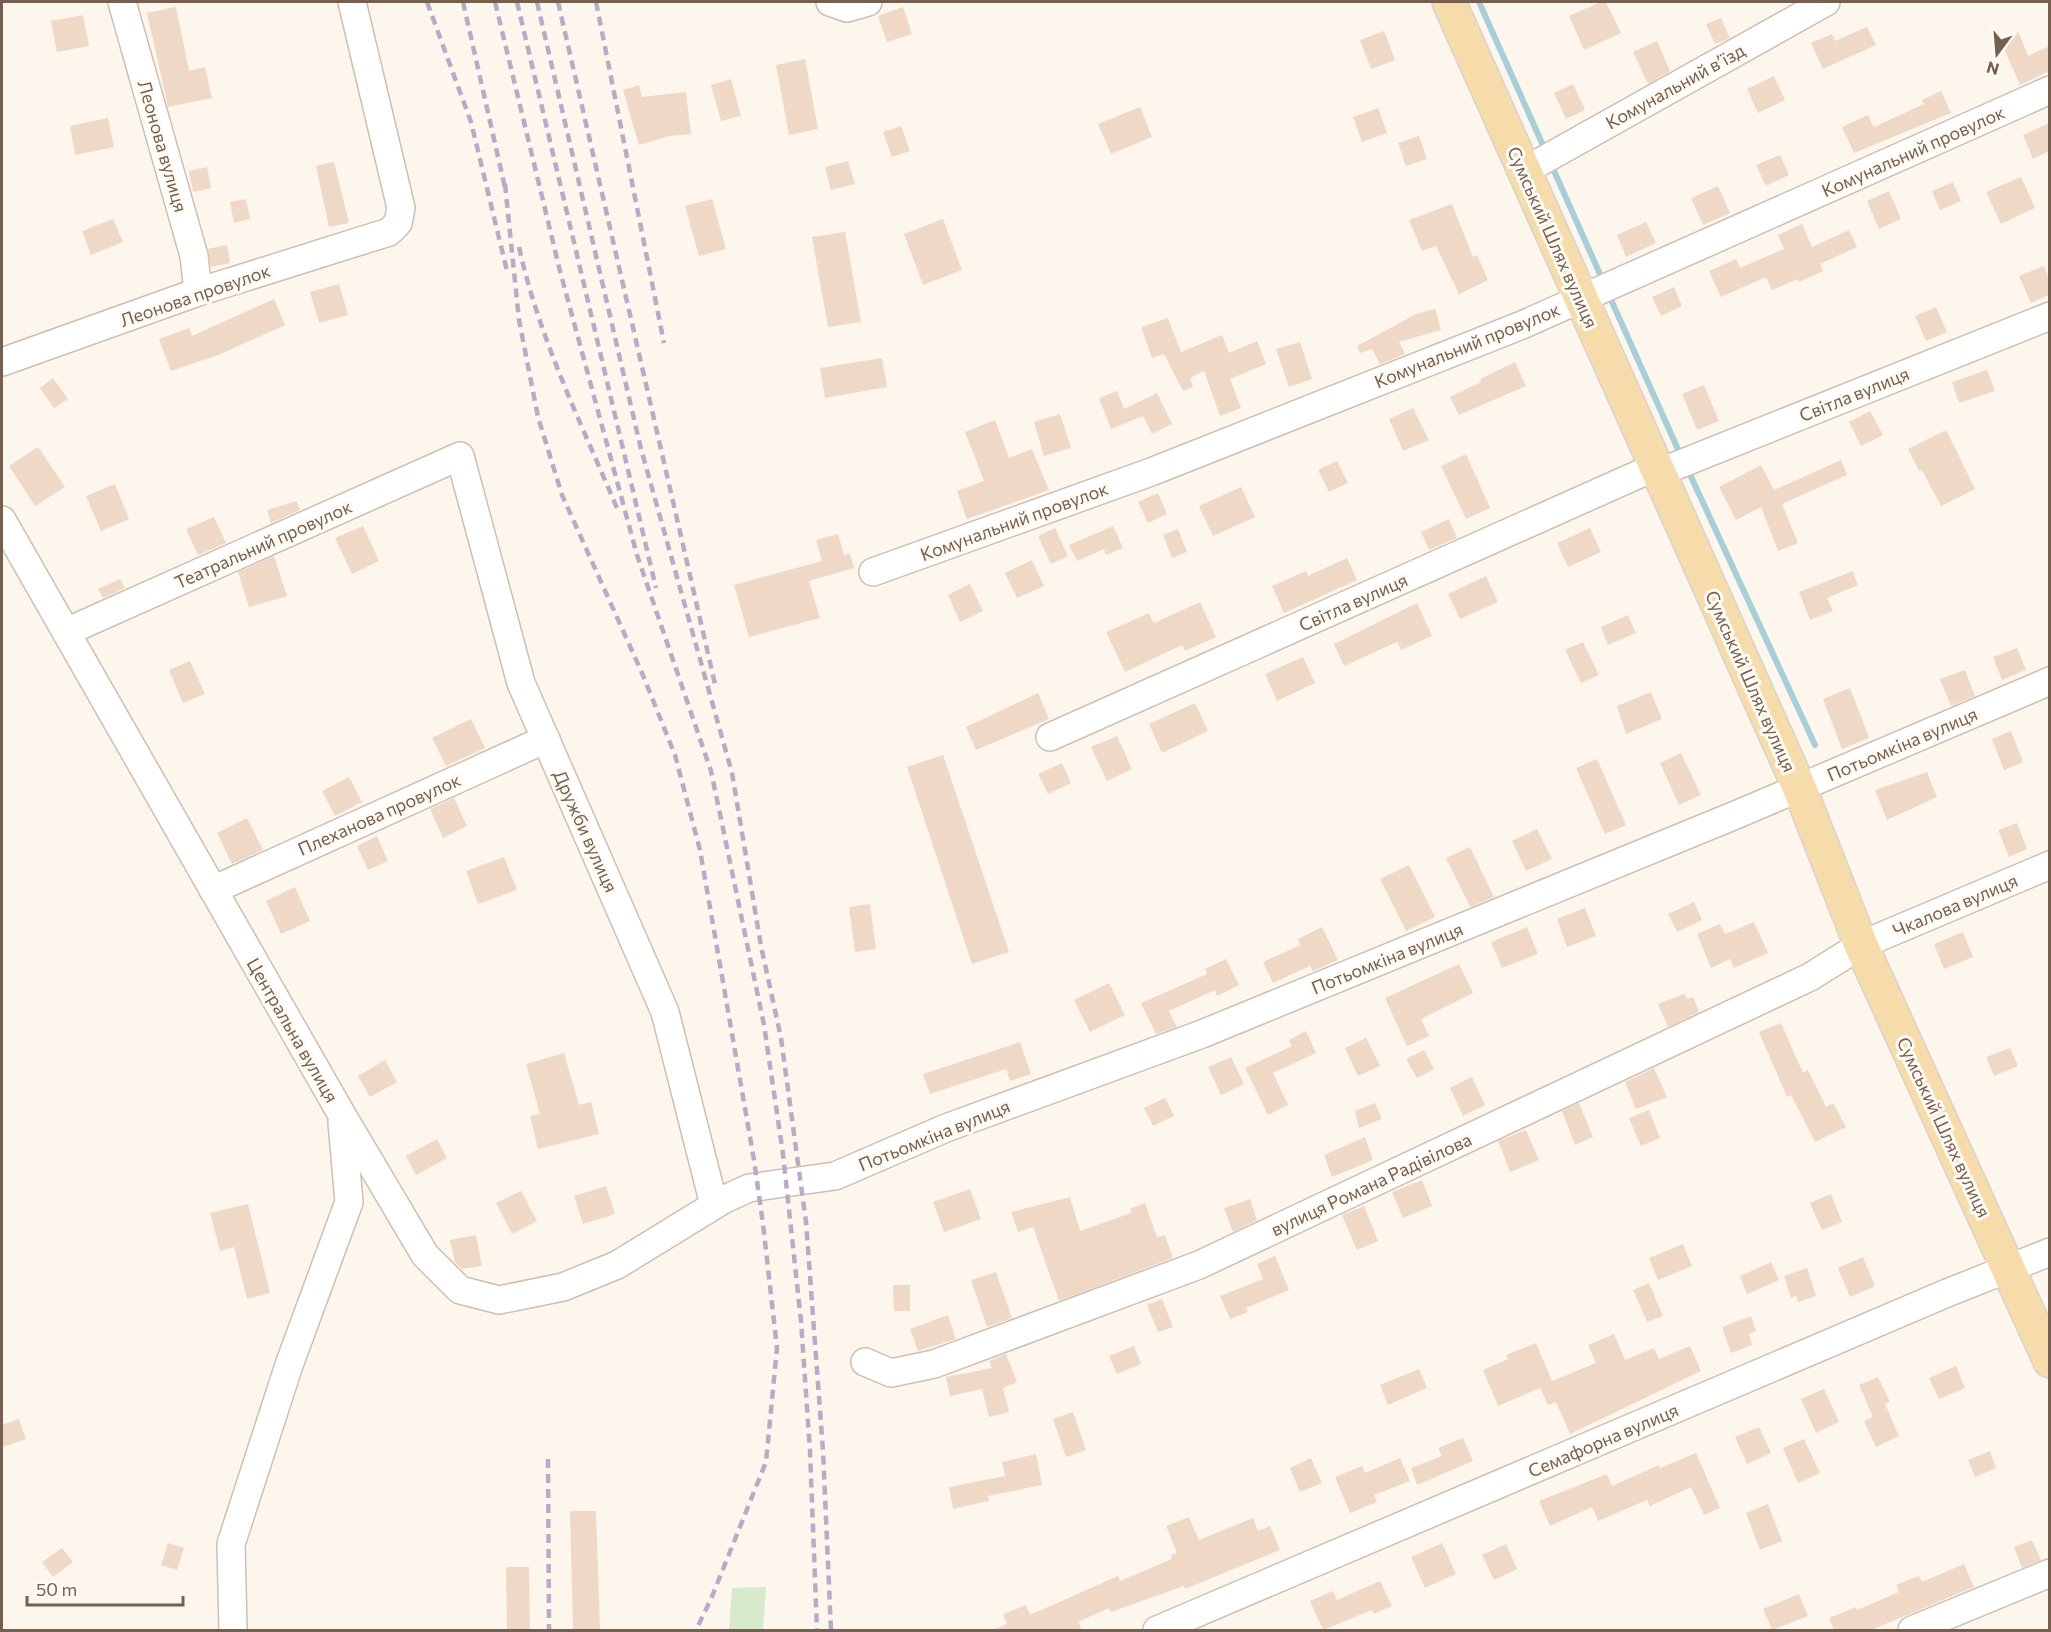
<svg xmlns="http://www.w3.org/2000/svg" width="2051" height="1632" font-family="Commissioner,sans-serif">
<style>
.green{fill:#d7eacb}
.lines{fill:none;stroke-linecap:round;stroke-linejoin:round}
.stream{stroke:#a8ced7;stroke-width:6}
.building{fill:#f0d8c6}
.minor-casing{stroke:#cebfb2;stroke-width:30}
.major-casing{stroke:#d9d2ce;stroke-width:36}
.minor{stroke:#fff;stroke-width:27}
.major{stroke:#f5dcaa;stroke-width:33}
.rail{stroke:#baaac7;stroke-width:4.5;stroke-dasharray:9 6;stroke-linecap:butt}
.labels{text-anchor:middle;dominant-baseline:central;stroke-width:6;stroke-linejoin:round;paint-order:stroke}
.street-label{font-size:18px;fill:#775f50;stroke:#fefaf4}
</style>
<rect width="100%" height="100%" fill="#fcf6ed"/>
<!-- green -->
<polygon class="green" points="766,1587 763,1630 729,1630 732,1588"/>
<g class="lines">
<!-- stream -->
<g class="stream">
<polyline points="1479,2 1546,152"/>
<polyline points="1551,164 1603,281"/>
<polyline points="1608,293 1681,456"/>
<polyline points="1687,468 1815,745"/>
</g>
</g>
<!-- building -->
<g class="building">
<polygon points="1601,2 1606,2 1621,33 1584,50 1569,16"/>
<polygon points="176,7 189,71 205,67 212,98 168,107 147,13"/>
<polygon points="903,7 912,34 887,42 878,16"/>
<polygon points="83,15 89,46 57,52 51,21"/>
<polygon points="1721,18 1730,38 1715,44 1706,24"/>
<polygon points="1867,27 1876,45 1823,69 1811,43 1832,34 1835,41"/>
<polygon points="1384,31 1395,60 1371,69 1360,40"/>
<polygon points="2018,31 2028,56 2049,46 2049,71 2020,85 2000,40"/>
<polygon points="1657,41 1670,71 1648,84 1633,52"/>
<polygon points="805,59 818,129 789,135 776,65"/>
<polygon points="1774,76 1785,100 1758,113 1747,89"/>
<polygon points="731,79 741,116 721,121 711,85"/>
<polygon points="1573,84 1585,110 1566,119 1554,93"/>
<polygon points="639,85 642,97 686,92 691,134 669,136 639,145 623,90"/>
<polygon points="1941,91 1951,113 1854,153 1842,127 1868,115 1874,127 1924,104 1922,100"/>
<polygon points="1140,107 1152,137 1111,154 1098,124"/>
<polygon points="1378,108 1387,133 1362,142 1353,117"/>
<polygon points="108,118 114,147 75,155 70,126"/>
<polygon points="2049,123 2049,151 2033,159 2023,135"/>
<polygon points="901,126 910,151 892,157 883,132"/>
<polygon points="1419,136 1427,159 1406,166 1398,143"/>
<polygon points="1780,155 1789,175 1766,186 1756,165"/>
<polygon points="848,161 855,184 831,190 825,167"/>
<polygon points="334,162 349,223 329,227 316,166"/>
<polygon points="207,167 211,188 193,192 189,171"/>
<polygon points="2021,177 2035,208 2001,224 1986,192"/>
<polygon points="1953,182 1961,201 1940,210 1932,191"/>
<polygon points="1718,186 1730,213 1703,225 1691,198"/>
<polygon points="1889,191 1901,219 1879,229 1867,201"/>
<polygon points="246,199 250,219 234,223 230,202"/>
<polygon points="712,199 726,249 699,256 685,206"/>
<polygon points="1452,204 1473,257 1477,255 1488,280 1459,294 1436,246 1422,251 1409,220"/>
<polygon points="113,219 123,242 91,255 82,231"/>
<polygon points="943,219 962,270 923,285 904,234"/>
<polygon points="1646,222 1656,243 1626,257 1617,235"/>
<polygon points="1802,224 1812,247 1849,230 1857,247 1820,264 1823,271 1799,282 1798,279 1772,290 1766,277 1721,297 1709,271 1736,259 1740,268 1784,249 1778,235"/>
<polygon points="845,232 861,322 828,327 812,237"/>
<polygon points="227,245 230,263 211,267 208,249"/>
<polygon points="2044,266 2049,279 2049,295 2031,303 2019,276"/>
<polygon points="339,284 348,315 319,323 310,292"/>
<polygon points="1674,287 1682,306 1661,316 1652,297"/>
<polygon points="274,299 285,325 218,355 171,371 159,339 189,328 192,336"/>
<polygon points="1936,307 1947,332 1926,341 1915,316"/>
<polygon points="1435,309 1441,330 1399,342 1405,354 1380,364 1372,349 1360,353 1357,346 1416,314"/>
<polygon points="1168,318 1181,352 1222,335 1229,353 1257,341 1266,364 1230,379 1241,408 1220,416 1204,371 1190,378 1193,387 1183,391 1164,354 1152,358 1141,327"/>
<polygon points="1300,342 1312,379 1289,387 1276,349"/>
<polygon points="882,358 887,387 825,398 820,368"/>
<polygon points="1515,362 1526,386 1459,415 1450,397 1481,382 1480,379"/>
<polygon points="1987,370 1995,391 1959,403 1952,382"/>
<polygon points="53,378 68,399 54,408 40,388"/>
<polygon points="1704,385 1719,421 1697,430 1682,394"/>
<polygon points="1117,391 1124,409 1157,393 1172,424 1152,434 1143,416 1111,429 1099,398"/>
<polygon points="1413,408 1429,440 1403,451 1389,419"/>
<polygon points="1870,411 1883,435 1861,446 1849,422"/>
<polygon points="1060,414 1071,448 1044,456 1034,422"/>
<polygon points="995,420 1009,458 1032,449 1049,490 967,519 957,491 984,481 965,432"/>
<polygon points="1946,430 1975,489 1941,506 1922,470 1919,471 1908,449"/>
<polygon points="38,447 65,487 35,506 9,466"/>
<polygon points="1466,454 1490,508 1466,519 1441,466"/>
<polygon points="1841,460 1847,475 1782,504 1798,543 1778,551 1761,507 1736,520 1719,487 1761,465 1774,490"/>
<polygon points="1337,461 1348,483 1329,492 1318,470"/>
<polygon points="115,484 129,519 101,531 86,496"/>
<polygon points="1241,487 1255,517 1213,536 1199,506"/>
<polygon points="1158,493 1167,514 1148,523 1138,502"/>
<polygon points="297,501 300,510 271,523 267,510"/>
<polygon points="214,517 226,543 198,555 186,529"/>
<polygon points="1449,519 1457,538 1429,550 1421,532"/>
<polygon points="363,526 379,561 352,574 335,538"/>
<polygon points="1113,526 1123,548 1106,555 1104,549 1077,561 1069,545"/>
<polygon points="1055,528 1068,556 1051,564 1038,536"/>
<polygon points="1590,528 1601,552 1568,567 1557,543"/>
<polygon points="1178,529 1187,552 1172,558 1163,535"/>
<polygon points="838,534 844,555 850,553 854,568 809,581 820,618 749,637 734,585 822,561 816,540"/>
<polygon points="274,556 287,596 249,607 238,572"/>
<polygon points="1347,558 1357,580 1284,613 1272,586 1306,571 1308,576"/>
<polygon points="1032,560 1044,586 1017,598 1005,573"/>
<polygon points="1853,571 1858,585 1827,598 1833,611 1810,620 1799,592"/>
<polygon points="1486,576 1498,602 1460,619 1448,594"/>
<polygon points="120,579 125,588 103,598 98,589"/>
<polygon points="970,584 983,611 960,622 948,595"/>
<polygon points="1200,602 1216,637 1185,651 1182,645 1125,672 1106,632 1149,613 1154,623"/>
<polygon points="1417,603 1432,636 1401,650 1397,642 1344,666 1334,644"/>
<polygon points="1628,615 1636,633 1608,645 1601,627"/>
<polygon points="1583,642 1599,675 1581,683 1565,650"/>
<polygon points="2017,648 2026,670 2002,680 1993,657"/>
<polygon points="1303,657 1315,683 1277,701 1265,674"/>
<polygon points="190,661 205,694 183,703 169,670"/>
<polygon points="1965,670 1975,696 1951,706 1940,679"/>
<polygon points="1850,688 1869,738 1842,749 1823,699"/>
<polygon points="1651,692 1662,719 1626,734 1617,706"/>
<polygon points="1038,693 1049,719 976,750 966,727"/>
<polygon points="1195,703 1208,731 1162,753 1149,724"/>
<polygon points="471,719 485,748 446,766 432,738"/>
<polygon points="2011,731 2023,762 2004,770 1992,739"/>
<polygon points="1117,736 1132,769 1107,781 1091,747"/>
<polygon points="1681,753 1701,795 1679,805 1660,763"/>
<polygon points="943,755 1009,952 972,964 907,767"/>
<polygon points="1597,759 1626,825 1605,834 1576,768"/>
<polygon points="1062,763 1071,783 1048,794 1038,774"/>
<polygon points="1927,772 1937,797 1887,820 1875,790"/>
<polygon points="349,777 362,802 335,816 322,791"/>
<polygon points="454,798 467,826 443,838 430,809"/>
<polygon points="247,818 263,850 232,864 217,833"/>
<polygon points="2017,823 2027,849 2009,857 1998,830"/>
<polygon points="1537,829 1552,859 1526,871 1512,841"/>
<polygon points="377,836 388,861 368,870 357,846"/>
<polygon points="1470,847 1494,897 1470,907 1446,858"/>
<polygon points="504,857 517,890 478,904 466,871"/>
<polygon points="1409,865 1435,917 1406,931 1380,879"/>
<polygon points="295,887 310,921 281,934 266,901"/>
<polygon points="1694,902 1702,920 1677,932 1668,914"/>
<polygon points="870,904 876,949 855,952 849,907"/>
<polygon points="1585,908 1596,936 1567,947 1557,919"/>
<polygon points="1754,922 1768,953 1734,968 1730,959 1711,968 1697,934 1720,924 1725,934"/>
<polygon points="1322,927 1338,960 1313,971 1310,966 1273,983 1263,962 1300,945 1298,939"/>
<polygon points="1527,927 1538,954 1502,968 1491,942"/>
<polygon points="1963,932 1973,957 1944,969 1934,944"/>
<polygon points="1226,959 1239,985 1217,996 1215,990 1169,1011 1177,1027 1156,1034 1141,1003 1207,974 1205,969"/>
<polygon points="1459,964 1473,993 1421,1019 1429,1036 1407,1046 1385,998"/>
<polygon points="1109,983 1125,1015 1090,1032 1074,1000"/>
<polygon points="1684,994 1687,999 1693,997 1699,1012 1668,1027 1658,1004"/>
<polygon points="1781,1023 1803,1073 1808,1070 1826,1107 1833,1103 1846,1127 1815,1142 1791,1095 1787,1097 1759,1032"/>
<polygon points="1306,1031 1316,1053 1273,1073 1288,1105 1268,1115 1245,1068 1292,1046 1289,1040"/>
<polygon points="1366,1038 1380,1066 1358,1076 1345,1048"/>
<polygon points="1020,1042 1031,1074 1010,1081 1006,1069 930,1094 923,1074"/>
<polygon points="2010,1048 2018,1066 1994,1076 1986,1057"/>
<polygon points="1424,1050 1434,1069 1417,1078 1406,1059"/>
<polygon points="564,1053 579,1105 591,1102 599,1134 538,1149 530,1116 540,1114 526,1064"/>
<polygon points="1231,1057 1244,1084 1221,1095 1208,1067"/>
<polygon points="385,1060 397,1082 370,1097 358,1076"/>
<polygon points="1654,1068 1667,1097 1636,1109 1625,1082"/>
<polygon points="1472,1077 1485,1105 1463,1116 1450,1088"/>
<polygon points="1165,1098 1174,1116 1153,1126 1144,1108"/>
<polygon points="1375,1103 1382,1119 1359,1128 1355,1111"/>
<polygon points="1579,1103 1593,1137 1575,1145 1562,1111"/>
<polygon points="1649,1110 1660,1138 1641,1146 1629,1118"/>
<polygon points="1526,1130 1539,1160 1510,1172 1498,1141"/>
<polygon points="1365,1137 1373,1160 1332,1177 1324,1155"/>
<polygon points="437,1139 447,1158 416,1175 406,1156"/>
<polygon points="1422,1180 1432,1206 1403,1218 1392,1192"/>
<polygon points="606,1186 615,1214 583,1224 574,1196"/>
<polygon points="970,1189 981,1219 944,1232 933,1202"/>
<polygon points="521,1191 537,1221 512,1234 496,1203"/>
<polygon points="1831,1194 1842,1222 1822,1230 1810,1203"/>
<polygon points="1070,1197 1080,1231 1131,1213 1130,1209 1145,1203 1157,1237 1165,1235 1173,1258 1059,1301 1033,1227 1018,1232 1011,1212"/>
<polygon points="1250,1199 1257,1220 1233,1232 1224,1208"/>
<polygon points="248,1204 270,1293 247,1299 234,1247 220,1251 210,1213"/>
<polygon points="1364,1206 1378,1241 1357,1250 1342,1215"/>
<polygon points="476,1235 482,1266 462,1269 455,1262 450,1240"/>
<polygon points="1683,1244 1692,1266 1658,1280 1649,1258"/>
<polygon points="1275,1256 1289,1290 1246,1308 1248,1312 1230,1319 1220,1296 1263,1279 1257,1264"/>
<polygon points="1863,1257 1875,1286 1850,1297 1838,1268"/>
<polygon points="1771,1262 1779,1280 1747,1294 1740,1276"/>
<polygon points="1807,1268 1816,1296 1798,1302 1796,1296 1791,1298 1784,1276"/>
<polygon points="996,1272 1012,1318 987,1327 971,1280"/>
<polygon points="1649,1283 1663,1316 1647,1322 1633,1290"/>
<polygon points="893,1285 910,1285 910,1311 894,1311"/>
<polygon points="1162,1299 1173,1327 1158,1332 1147,1305"/>
<polygon points="948,1315 956,1339 918,1351 910,1329"/>
<polygon points="1751,1316 1756,1331 1749,1334 1752,1345 1731,1353 1722,1327"/>
<polygon points="1614,1334 1625,1360 1654,1348 1659,1359 1690,1346 1701,1371 1570,1434 1556,1402 1548,1405 1540,1388 1498,1406 1483,1370 1508,1359 1506,1355 1536,1343 1552,1381 1596,1363 1588,1345"/>
<polygon points="1134,1346 1141,1364 1117,1374 1109,1356"/>
<polygon points="1006,1354 1017,1382 1003,1388 1009,1412 989,1417 982,1389 950,1396 946,1377 992,1368 989,1361"/>
<polygon points="1956,1366 1965,1388 1939,1399 1929,1378"/>
<polygon points="1419,1369 1427,1388 1388,1405 1380,1385"/>
<polygon points="1878,1377 1890,1402 1885,1404 1899,1436 1876,1447 1864,1421 1873,1417 1859,1385"/>
<polygon points="1824,1389 1839,1422 1816,1433 1801,1399"/>
<polygon points="1073,1412 1086,1450 1066,1457 1053,1419"/>
<polygon points="19,1419 26,1439 2,1447 2,1425"/>
<polygon points="1759,1427 1771,1453 1747,1464 1735,1437"/>
<polygon points="1463,1438 1473,1461 1417,1485 1411,1468 1442,1456 1438,1448"/>
<polygon points="1804,1439 1820,1473 1798,1483 1783,1448"/>
<polygon points="1990,1451 1996,1468 1975,1477 1968,1460"/>
<polygon points="1696,1453 1720,1508 1704,1515 1691,1487 1650,1506 1647,1500 1598,1521 1592,1507 1550,1526 1539,1501 1607,1474 1612,1486 1659,1465 1660,1468"/>
<polygon points="1036,1454 1042,1485 988,1496 989,1501 953,1509 949,1487 1005,1476 1002,1462"/>
<polygon points="1311,1458 1322,1483 1300,1492 1290,1468"/>
<polygon points="1400,1458 1410,1481 1374,1495 1377,1502 1350,1513 1335,1477 1362,1466 1365,1473"/>
<polygon points="1768,1504 1782,1541 1760,1550 1746,1513"/>
<polygon points="570,1511 596,1511 600,1630 573,1630"/>
<polygon points="1189,1517 1199,1540 1253,1518 1258,1531 1270,1526 1280,1550 1185,1589 1184,1586 1111,1612 1109,1608 1078,1622 1082,1630 992,1630 1007,1624 1003,1614 1026,1605 1030,1615 1118,1576 1120,1581 1172,1559 1171,1555 1177,1553 1166,1526"/>
<polygon points="2032,1540 2041,1560 2022,1568 2014,1547"/>
<polygon points="168,1543 184,1548 177,1570 161,1565"/>
<polygon points="1442,1543 1456,1574 1425,1588 1411,1557"/>
<polygon points="1506,1544 1517,1569 1494,1580 1482,1555"/>
<polygon points="62,1548 73,1562 53,1577 42,1562"/>
<polygon points="1964,1564 1974,1587 1871,1630 1834,1630 1829,1618 1856,1607 1857,1610 1899,1592 1896,1585 1919,1576 1922,1582"/>
<polygon points="506,1567 529,1567 530,1630 507,1630"/>
<polygon points="1380,1581 1392,1606 1374,1614 1372,1610 1323,1630 1310,1601 1333,1591 1337,1600"/>
<polygon points="1799,1594 1808,1616 1772,1630 1763,1609"/>
</g>
<g class="lines">
<defs>
<g id="minor">
<polyline points="122,2 194,256 198,292"/>
<polyline points="830,2 847,8 868,2"/>
<polyline points="1524,171 1826,2"/>
<polyline points="2,362 198,292 389,232 398,223 401,208 352,2"/>
<polyline points="1658,473 2050,316"/>
<polyline points="2,520 342,1115 425,1255 460,1290 499,1300 563,1287 617,1265 723,1200 749,1188 835,1176 946,1128 1202,1034 1738,814 2050,681"/>
<polyline points="873,572 1151,472 1522,325 2050,90"/>
<polyline points="66,632 460,456 521,683 665,1012 714,1205"/>
<polyline points="1050,737 1655,467"/>
<polyline points="213,890 546,739"/>
<polyline points="865,1362 891,1373 934,1364 1199,1265 1810,977 1861,945 2050,865"/>
<polyline points="233,1630 231,1544 289,1365 349,1202 342,1122"/>
<polyline points="1157,1630 1947,1293 2050,1252"/>
<polyline points="1912,1630 2050,1573"/>
</g>
<polyline id="major" points="1449,2 1799,787 1861,945 2050,1361"/>
</defs>
<!-- minor casing -->
<use href="#minor" class="minor-casing"/>
<!-- major casing -->
<use href="#major" class="major-casing"/>
<!-- minor -->
<use href="#minor" class="minor"/>
<!-- major -->
<use href="#major" class="major"/>
<!-- rail -->
<g class="rail">
<polyline points="427,2 471,122 507,271"/>
<polyline points="463,2 506,192"/>
<polyline points="495,2 560,271 637,555 711,771 764,1025 783,1154 801,1321 810,1451 817,1630"/>
<polyline points="517,2 656,588"/>
<polyline points="537,2 641,449 732,773 761,946 781,1038 806,1222 823,1451 831,1630"/>
<polyline points="558,2 715,684"/>
<polyline points="596,2 664,343"/>
<polyline points="505,184 519,320 538,417 562,495 642,673 675,755 700,850 754,1160 763,1224 777,1348 766,1462 711,1599 696,1630"/>
<path d="M519 247C539 338 581 423 617 508"/>
<polyline points="548,1459 549,1630"/>
</g>
</g>
<g class="labels">
<!-- street labels -->
<g class="street-label">
<text transform="translate(1675 86) rotate(-29)">Комунальний в’їзд</text>
<text transform="translate(163 146) rotate(74)">Леонова вулиця</text>
<text transform="translate(1913 151) rotate(-24)">Комунальний провулок</text>
<text transform="translate(1553 237) rotate(66)">Сумський Шлях вулиця</text>
<text transform="translate(195 295) rotate(-19)">Леонова провулок</text>
<text transform="translate(1467 345) rotate(-22)">Комунальний провулок</text>
<text transform="translate(1854 394) rotate(-22)">Світла вулиця</text>
<text transform="translate(1014 521) rotate(-20)">Комунальний провулок</text>
<text transform="translate(263 544) rotate(-24)">Театральний провулок</text>
<text transform="translate(1353 602) rotate(-24)">Світла вулиця</text>
<text transform="translate(1751 681) rotate(66)">Сумський Шлях вулиця</text>
<text transform="translate(1902 744) rotate(-23)">Потьомкіна вулиця</text>
<text transform="translate(379 814) rotate(-24)">Плеханова провулок</text>
<text transform="translate(586 831) rotate(66)">Дружби вулиця</text>
<text transform="translate(1955 905) rotate(-23)">Чкалова вулиця</text>
<text transform="translate(1387 958) rotate(-22)">Потьомкіна вулиця</text>
<text transform="translate(293 1030) rotate(60)">Центральна вулиця</text>
<text transform="translate(1944 1127) rotate(65)">Сумський Шлях вулиця</text>
<text transform="translate(934 1135) rotate(-22)">Потьомкіна вулиця</text>
<text transform="translate(1371 1184) rotate(-25)">вулиця Романа Радівілова</text>
<text transform="translate(1603 1440) rotate(-23)">Семафорна вулиця</text>
</g>
</g>
<!-- border -->
<rect width="2051" height="1632" fill="none" stroke="#775f50" stroke-width="6"/>
<!-- north arrow -->
<g transform="translate(1997 54) rotate(196)" stroke="#fefaf4" stroke-width="4.5" paint-order="stroke">
<path d="M0-4.5L10 22L0 15L-10 22Z" fill="#775f50"/>
<text y="-9" font-size="16" font-weight="bold" text-anchor="middle" fill="#775f50">N</text>
</g>
<!-- scale -->
<path d="M27 1596v9h156v-9" fill="none" stroke="#775f50" stroke-width="3"/>
<text x="36" y="1596" font-size="18" fill="#775f50" stroke="#fefaf4" stroke-width="4.5" paint-order="stroke">50 m</text>
</svg>
